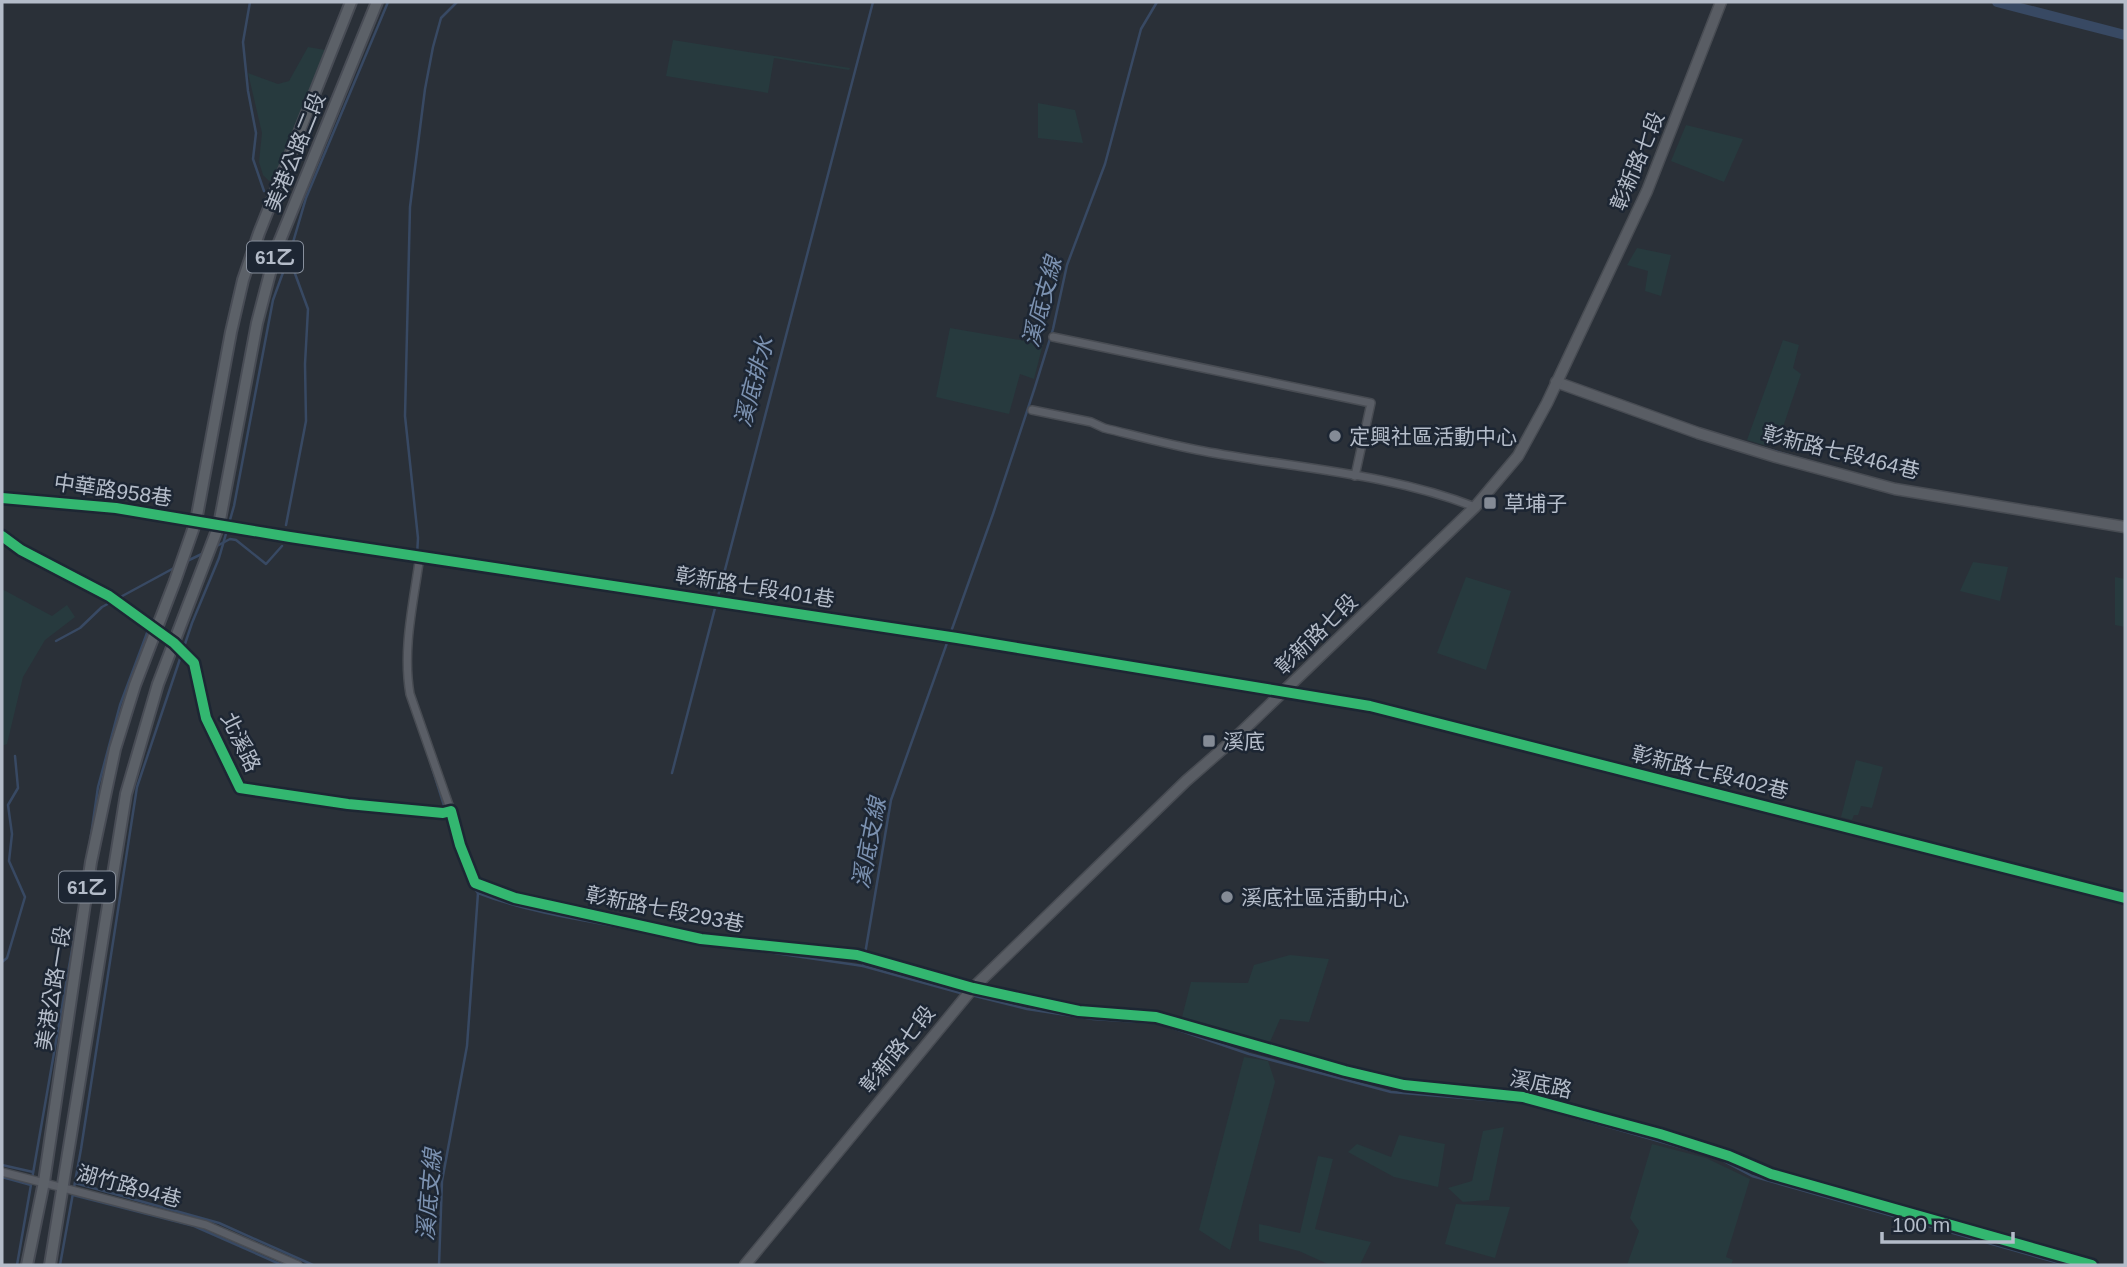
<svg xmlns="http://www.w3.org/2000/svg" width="2127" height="1267" font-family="Arial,'Noto Sans TC',sans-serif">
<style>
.green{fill:#273a3e}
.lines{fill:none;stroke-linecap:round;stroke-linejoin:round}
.stream{stroke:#384963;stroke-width:2.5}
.canal{stroke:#384963;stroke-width:10}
.street-casing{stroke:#484c53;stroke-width:10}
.secondary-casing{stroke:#484c53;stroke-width:13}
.primary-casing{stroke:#484c55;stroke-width:14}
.street{stroke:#5a5e66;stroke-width:7}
.secondary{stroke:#595d64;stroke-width:10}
.primary{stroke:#5c6168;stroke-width:10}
.cycleway-casing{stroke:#1d2633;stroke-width:15}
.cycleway{stroke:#33b770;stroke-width:10}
.poi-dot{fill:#848b96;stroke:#1d2633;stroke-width:2.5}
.labels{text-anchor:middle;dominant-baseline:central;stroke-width:5;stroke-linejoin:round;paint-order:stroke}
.shield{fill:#1d2633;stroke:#878f9c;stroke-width:2}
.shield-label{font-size:19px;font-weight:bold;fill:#b4bcc9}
.street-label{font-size:21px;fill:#b4bcc9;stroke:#1d2633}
.poi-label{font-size:21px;fill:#b4bcc9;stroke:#1d2633;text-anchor:start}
.water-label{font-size:23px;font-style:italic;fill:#7c92b1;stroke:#1d2633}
</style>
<rect width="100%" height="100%" fill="#2a3038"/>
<!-- green -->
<g class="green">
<polygon points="673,40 850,68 849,70 774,58 768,93 666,76"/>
<polygon points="308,47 325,50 278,175 273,180 269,181 263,175 259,162 262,133 248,73 278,84 289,81"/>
<polygon points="1038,103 1075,110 1083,143 1038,138"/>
<polygon points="1686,125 1743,139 1724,182 1671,161"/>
<polygon points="1637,248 1671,255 1661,296 1645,291 1648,271 1627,265"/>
<polygon points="950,328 1043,344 1034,379 1020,374 1009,414 936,397"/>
<polygon points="1783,340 1799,345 1793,368 1801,374 1782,430 1772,430 1767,446 1747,440"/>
<polygon points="1973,562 2008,567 2000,601 1960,591"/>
<polygon points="1466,577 1511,591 1486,670 1437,653"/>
<polygon points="2115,577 2125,579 2125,627 2115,625"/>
<polygon points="2,589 52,616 67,605 75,617 45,640 23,677 7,744 2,746"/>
<polygon points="1856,760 1883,767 1872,808 1861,806 1858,815 1854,815 1852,820 1841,817"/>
<polygon points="1290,955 1329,959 1309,1022 1280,1019 1270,1042 1194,1028 1181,1021 1191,982 1248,983 1254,965"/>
<polygon points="1244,1057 1268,1061 1275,1082 1230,1250 1199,1230"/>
<polygon points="1504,1127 1489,1200 1463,1202 1448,1188 1472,1181 1483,1131"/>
<polygon points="1399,1135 1445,1144 1438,1187 1394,1177 1348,1152 1357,1144 1391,1157"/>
<polygon points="1652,1144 1706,1158 1750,1179 1726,1257 1733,1260 1731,1265 1627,1265 1639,1231 1630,1218"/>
<polygon points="1318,1156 1333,1159 1315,1229 1371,1242 1360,1265 1330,1265 1299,1251 1259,1241 1259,1224 1300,1233"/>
<polygon points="1456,1204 1510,1207 1495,1258 1445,1244"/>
</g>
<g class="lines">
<!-- stream -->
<g class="stream">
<polyline points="250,2 243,42 248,91 256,133 253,159 264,191"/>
<polyline points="1736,440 1813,462"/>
<polyline points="286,525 306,421 305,364 308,309 290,260"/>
<polyline points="215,547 230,539 236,540 266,564 282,546"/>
<polyline points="417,556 418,538 405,416 410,207 425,89 433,47 441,18 457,2"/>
<polyline points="187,561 206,552"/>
<polyline points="56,641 80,628 102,607 174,568"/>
<polyline points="430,761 455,841"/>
<polyline points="672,773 873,2"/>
<polyline points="90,842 98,787 120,705 147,633"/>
<polyline points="457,847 469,881 478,893"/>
<polyline points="2,962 7,958 25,897 9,861 12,834 8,805 18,788 15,756"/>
<polyline points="863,966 964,994"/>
<polyline points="971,995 1027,1009 1093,1019 1158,1023 1249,1054 1391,1092 1525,1103 1718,1158 1752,1176 2066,1265"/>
<polyline points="2,1165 33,1172"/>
<polyline points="2,1177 31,1185"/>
<polyline points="75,1183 219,1223 313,1265"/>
<polyline points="73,1195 194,1226 282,1265"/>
<polyline points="17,1265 80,904"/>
<polyline points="60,1265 81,1149 137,787 192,623 219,558 234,506 273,300 289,256 306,198 388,2"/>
<path d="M439 1265 442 1181 467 1046 478 893C522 910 568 918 614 926 696 942 780 954 863 966L891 800 993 514 1035 387 1053 329 1067 265 1105 164 1141 29 1157 2"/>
</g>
<!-- canal -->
<polyline class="canal" points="1997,2 2125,35"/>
<defs>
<g id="street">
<polyline points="1053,337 1371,403 1355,476"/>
<path d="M1032 410 1091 422 1104 428C1137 436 1170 445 1203 451 1293 468 1389 473 1475 507"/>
<polyline points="2,498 116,508 290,537 957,638 1370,706 2125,898"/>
<polyline points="2,536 21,550 109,596 174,643 194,663 206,718 240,788 348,804 443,813 451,811 460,845 475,883 515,898 701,939 857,955 973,988 1079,1011 1156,1017 1345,1071 1404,1085 1523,1097 1660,1134 1729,1156 1771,1174 2092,1265"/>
<path d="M420 555C414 601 402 648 410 694L451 811"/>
<polyline points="2,1172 206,1225 298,1265"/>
</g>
<g id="secondary">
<polyline points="1556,382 1698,433 1776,457 1895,489 2125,527"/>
<polyline points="745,1265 973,988 1186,781 1233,740 1475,507 1518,456 1547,403 1647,191 1721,2"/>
</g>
<g id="primary">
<polyline points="27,1265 44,1182 91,862 115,749 135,685 175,581 196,521 231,332 243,280 259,233 351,2"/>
<polyline points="50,1265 126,794 158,684 219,525 257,323 276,250 377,2"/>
</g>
</defs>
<!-- street casing -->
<use href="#street" class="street-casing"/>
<!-- secondary casing -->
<use href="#secondary" class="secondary-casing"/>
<!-- primary casing -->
<use href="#primary" class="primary-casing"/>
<!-- street -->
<use href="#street" class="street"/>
<!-- secondary -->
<use href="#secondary" class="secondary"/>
<!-- primary -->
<use href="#primary" class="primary"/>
<defs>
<g id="cycleway">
<polyline points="2,498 116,508 290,537 957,638 1370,706 2125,898"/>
<polyline points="2,536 21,550 109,596 174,643 194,663 206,718 240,788 348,804 443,813 451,811 460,845 475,883 515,898 701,939 857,955 973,988 1079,1011 1156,1017 1345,1071 1404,1085 1523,1097 1660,1134 1729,1156 1771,1174 2092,1265"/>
</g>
</defs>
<!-- cycleway casing -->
<use href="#cycleway" class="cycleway-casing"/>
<!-- cycleway -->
<use href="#cycleway" class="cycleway"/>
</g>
<!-- markers -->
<g class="poi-dot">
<circle cx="1335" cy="436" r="7"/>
<rect x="1483" y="496" width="14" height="14" rx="3.5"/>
<rect x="1202" y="734" width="14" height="14" rx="3.5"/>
<circle cx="1227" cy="897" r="7"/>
</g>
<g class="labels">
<!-- shield labels -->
<g class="shield">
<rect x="247" y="241.5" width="56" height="31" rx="5"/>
<rect x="59" y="871.5" width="56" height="31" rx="5"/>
</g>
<g class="shield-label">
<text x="275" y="257">61乙</text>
<text x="87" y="887">61乙</text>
</g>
<!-- street labels -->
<g class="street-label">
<text transform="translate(295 152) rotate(-68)">美港公路二段</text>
<text transform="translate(1637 161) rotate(-67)">彰新路七段</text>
<text transform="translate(1841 452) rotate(14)">彰新路七段464巷</text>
<text transform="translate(113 490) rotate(8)">中華路958巷</text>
<text transform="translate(755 587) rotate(9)">彰新路七段401巷</text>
<text transform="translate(1316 634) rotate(-44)">彰新路七段</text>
<text transform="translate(241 742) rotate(64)">北溪路</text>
<text transform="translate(1710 772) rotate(14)">彰新路七段402巷</text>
<text transform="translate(665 909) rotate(11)">彰新路七段293巷</text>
<text transform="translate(53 988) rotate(-81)">美港公路一段</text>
<text transform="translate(897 1049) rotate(-51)">彰新路七段</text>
<text transform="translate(1541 1084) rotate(12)">溪底路</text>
<text transform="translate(129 1186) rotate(15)">湖竹路94巷</text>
</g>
<!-- poi labels -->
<g class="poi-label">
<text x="1349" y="436">定興社區活動中心</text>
<text x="1504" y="503">草埔子</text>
<text x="1223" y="741">溪底</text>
<text x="1241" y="897">溪底社區活動中心</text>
</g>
<!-- water labels -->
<g class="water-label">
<text transform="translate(1042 302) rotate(-75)">溪底支線</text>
<text transform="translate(754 382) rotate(-75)">溪底排水</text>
<text transform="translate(869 843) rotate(-79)">溪底支線</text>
<text transform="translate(429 1195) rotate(-85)">溪底支線</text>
</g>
</g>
<!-- border -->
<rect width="2127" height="1267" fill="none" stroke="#b4bcc9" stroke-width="7"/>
<!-- scale -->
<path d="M1882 1232v10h131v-10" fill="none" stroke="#b4bcc9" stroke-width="3.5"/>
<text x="1892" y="1232" font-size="21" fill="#b4bcc9" stroke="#1d2633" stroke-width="5" paint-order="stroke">100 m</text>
</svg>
